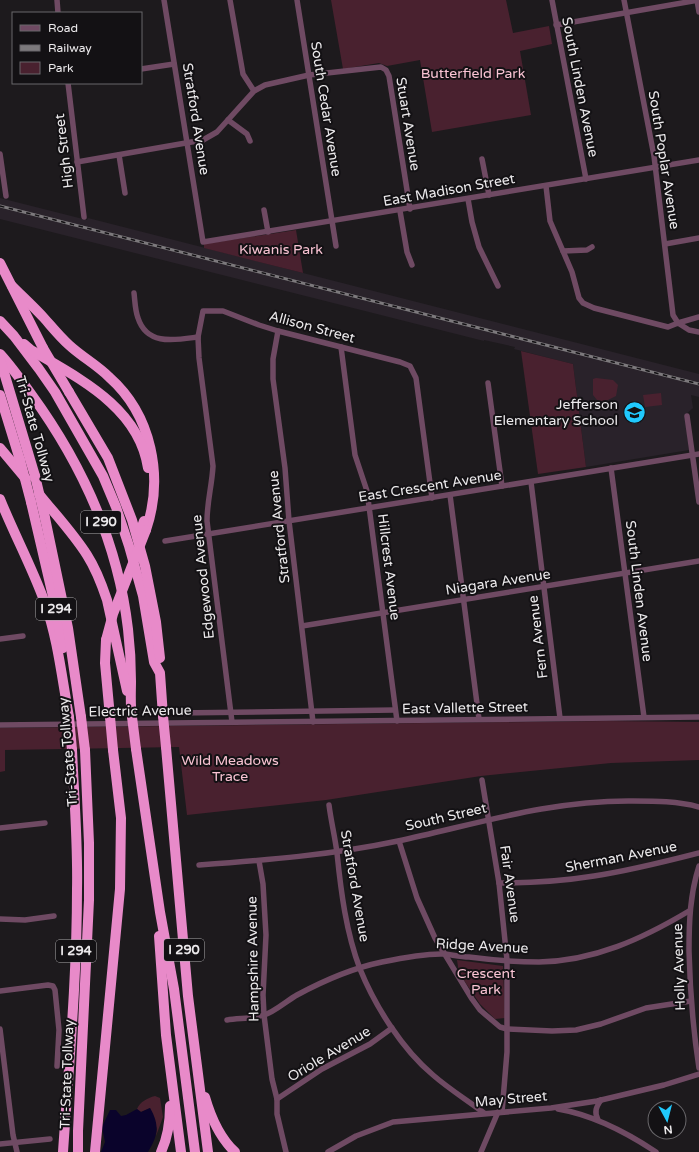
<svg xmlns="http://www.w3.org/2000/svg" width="699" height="1152" font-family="'Varela Round',sans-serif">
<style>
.built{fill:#29222a}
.green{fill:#49212f}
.water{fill:#0a032b}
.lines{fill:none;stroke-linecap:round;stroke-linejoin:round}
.street{stroke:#6f4a63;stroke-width:5.5}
.highway{stroke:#e88ac9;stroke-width:10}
.rail-casing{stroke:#7c797c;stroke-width:3}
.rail{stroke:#131114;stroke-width:1.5;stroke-dasharray:4.5;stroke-linecap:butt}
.highway-bridge{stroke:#e88ac9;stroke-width:10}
.labels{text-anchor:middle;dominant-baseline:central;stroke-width:4;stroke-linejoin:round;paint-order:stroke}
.shield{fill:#131114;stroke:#aaa8aa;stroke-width:1}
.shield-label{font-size:13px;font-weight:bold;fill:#ebe9eb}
.park-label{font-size:14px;fill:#f9c3d3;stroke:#131114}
.street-label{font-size:14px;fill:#ebe9eb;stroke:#131114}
.poi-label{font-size:14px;fill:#ebe9eb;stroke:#131114;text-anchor:end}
</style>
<rect width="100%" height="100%" fill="#1d1a1d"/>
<!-- built -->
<polygon class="built" points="0,198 87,220 88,218 699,374 699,397 691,395 693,408 685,415 689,450 586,467 573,364 514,349 515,347 484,340 484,341 0,219"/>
<!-- green -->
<g class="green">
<polygon points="331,0 506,0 513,33 549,26 552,44 520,51 531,115 432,132 420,60 387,66 379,63 343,69"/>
<polygon points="296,230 303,273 204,248 204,244"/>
<polygon points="521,351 573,364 586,467 538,474"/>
<polygon points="596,378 613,380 618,385 616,396 604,402 597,400 593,395 593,379"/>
<polygon points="661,393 662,405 645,407 643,395"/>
<polygon points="606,721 699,722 699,760 611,763 481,776 326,800 187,815 179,747 5,750 5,771 0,772 0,728"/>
<polygon points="457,960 503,966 505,1018 495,1019 480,1004 459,973"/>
<path d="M155 1096 160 1098 163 1117 156 1136 157 1129 150 1108 141 1112 137 1109C140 1102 147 1098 155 1096Z"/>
</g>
<!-- water -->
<path class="water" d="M150 1108C160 1125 158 1136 148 1152H101L105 1142 102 1127 110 1110H116L121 1116 126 1115 137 1109 141 1112Z"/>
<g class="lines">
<!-- street -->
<g class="street">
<polyline points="57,0 58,13"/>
<polyline points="164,0 203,242 699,160"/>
<polyline points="230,0 243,74 254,91"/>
<polyline points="297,0 336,246"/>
<polyline points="552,0 586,179"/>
<polyline points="624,0 654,156 673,315 678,323 699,317"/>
<polyline points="697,0 699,12"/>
<polyline points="556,25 699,0"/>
<polyline points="141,69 174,64"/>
<polyline points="68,83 84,217"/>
<polyline points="228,120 247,134 250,141"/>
<polyline points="0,154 6,196"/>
<polyline points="119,155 125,193"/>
<polyline points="482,159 489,195"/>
<polyline points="77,162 203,140 217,132 254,91 265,85 309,75 381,67 386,70 389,76 410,209"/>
<polyline points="546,186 550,221 572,272 579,298 583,303 594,308 668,327 678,323 689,330 699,332"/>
<polyline points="468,199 472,222 479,247 498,286"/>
<polyline points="264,210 268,232"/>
<polyline points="400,211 407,252 412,265"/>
<polyline points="665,244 699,238"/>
<polyline points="563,251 587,250 592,247"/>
<path d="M134 293C135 301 135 310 138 318 147 346 175 340 198 337"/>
<polyline points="278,331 273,359 273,379 285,468 289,521 313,722"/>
<polyline points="341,347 355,455 367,491 397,721"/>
<polyline points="488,383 502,486"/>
<polyline points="687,416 699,502"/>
<polyline points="611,468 644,717"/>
<polyline points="531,482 560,718"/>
<polyline points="450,495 479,719"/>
<polyline points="165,541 699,454"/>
<polyline points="302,626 699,561"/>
<polyline points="0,639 23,636"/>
<polyline points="176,713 395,710"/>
<path d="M232 722 207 521C207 502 212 485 213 466L199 358 198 337 203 311H223L259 325 278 331 400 362 410 366 416 378 432 498"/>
<polyline points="0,725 699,717"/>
<polyline points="482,780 499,883 507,960 507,1052 502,1112"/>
<path d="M329 805C331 821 335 837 337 853 341 892 346 932 360 969 375 1006 402 1049 433 1075 449 1089 467 1100 484 1113"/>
<polyline points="0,828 45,823"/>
<polyline points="399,841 417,898 435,938 472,999 480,1010 500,1027 507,1029 552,1031 576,1030 601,1024 646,1008 691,1001"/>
<polyline points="259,861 263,884 266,935 263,995 264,1015 272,1079 277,1099 277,1114 286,1152"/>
<path d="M199 865C266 860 332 855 398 841 477 824 550 800 633 801 655 801 678 801 699 807"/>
<path d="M699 866C690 894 689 922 689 951 690 990 693 1029 699 1068"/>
<path d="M499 883C531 883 563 881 594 876 629 871 664 862 699 853"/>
<polyline points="0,919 25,920 54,916"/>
<polyline points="0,991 48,985 53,986 55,990 59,1030 57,1066"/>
<path d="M227 1020C239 1018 253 1019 264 1015 273 1013 288 1000 297 995 323 981 353 968 382 962 401 958 426 953 445 954 453 955 461 957 469 957 492 960 516 962 539 962 594 961 642 939 689 911"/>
<polyline points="0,1029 13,1135 17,1152"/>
<polyline points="277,1099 322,1069 370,1044 392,1028"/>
<path d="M558 1109C593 1115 626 1132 656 1152"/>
<path d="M598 1120C594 1112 596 1107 601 1100"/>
<polyline points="0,1144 50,1139"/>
<polyline points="328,1152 356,1136 393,1122 551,1108 597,1101 664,1085 699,1074"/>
<polyline points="481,1152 498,1112"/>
</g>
<!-- highway -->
<g class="highway">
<polyline points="0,263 43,348"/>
<path d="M12 286C23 297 34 307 44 318 52 327 60 337 69 345 82 357 97 365 109 377 152 415 164 477 146 530"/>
<polyline points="0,321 14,336 39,369 55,392 103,476 116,507 129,546 143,596 154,662 160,673 163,716"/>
<path d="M24 344 31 350C78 378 139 407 148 468"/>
<path d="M0 354C11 366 21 380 31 394 82 464 118 544 128 629 130 646 131 663 131 681 131 692 130 705 132 717"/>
<polyline points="0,359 35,476"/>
<polyline points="69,392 108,458 132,520 145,566 156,622 160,658"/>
<polyline points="0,395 20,460"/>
<polyline points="0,448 26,479"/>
<path d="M39 494C55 514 73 533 87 555 96 569 102 585 107 600L127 691"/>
<path d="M0 499C14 534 32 567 45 603 58 639 62 679 69 717"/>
<polyline points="31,502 52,592 63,648"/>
<polyline points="45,518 68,628 81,717"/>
<polyline points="106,640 105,663 110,717"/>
<polyline points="166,747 188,996 208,1152"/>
<polyline points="136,749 160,912 174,989 195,1152"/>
<polyline points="159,936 166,1035 181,1152"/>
<path d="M205 1097C211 1118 219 1137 235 1152"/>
<path d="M63 1152C69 1064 77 977 77 889 78 843 74 796 72 750"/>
<polyline points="78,1152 78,1131 89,900 89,843 85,750"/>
<polyline points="95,1152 120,889 121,818 113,750"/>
<path d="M161 1152C168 1137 170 1122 170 1106"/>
</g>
<defs>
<polyline id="rail" points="0,206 699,384"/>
</defs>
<!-- rail casing -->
<use href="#rail" class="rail-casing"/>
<!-- rail -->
<use href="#rail" class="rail"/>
<!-- highway-bridge -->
<g class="highway-bridge">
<polyline points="43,348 69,392"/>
<polyline points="20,460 31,502"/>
<polyline points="35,476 45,518"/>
<polyline points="138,538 144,521"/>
<polyline points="106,640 113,614 146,530"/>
<polyline points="163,716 166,747"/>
<polyline points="69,717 72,750"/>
<polyline points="81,717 85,750"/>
<polyline points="110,717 113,750"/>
<polyline points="132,717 136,749"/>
</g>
</g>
<!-- icons -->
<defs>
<symbol id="school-disc" viewBox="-11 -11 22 22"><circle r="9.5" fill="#20c9fd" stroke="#131114"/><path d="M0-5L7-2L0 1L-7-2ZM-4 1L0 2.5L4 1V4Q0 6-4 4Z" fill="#111"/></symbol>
</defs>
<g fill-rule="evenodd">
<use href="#school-disc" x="622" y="400" width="25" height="25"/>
</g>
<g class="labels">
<!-- shield labels -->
<g class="shield">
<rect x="81" y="511" width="40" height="22" rx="3"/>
<rect x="36" y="598" width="40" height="22" rx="3"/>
<rect x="164" y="939" width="40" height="22" rx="3"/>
<rect x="56" y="940" width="40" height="22" rx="3"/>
</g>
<g class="shield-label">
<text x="101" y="522">I 290</text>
<text x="56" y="609">I 294</text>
<text x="184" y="950">I 290</text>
<text x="76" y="951">I 294</text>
</g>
<!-- park labels -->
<g class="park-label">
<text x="473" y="73">Butterfield Park</text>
<text x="281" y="249">Kiwanis Park</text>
<text x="230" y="760">Wild Meadows<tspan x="230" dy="16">Trace</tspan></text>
<text x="486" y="973">Crescent<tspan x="486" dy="16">Park</tspan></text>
</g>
<!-- street labels -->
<g class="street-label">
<text transform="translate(580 87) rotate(79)">South Linden Avenue</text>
<text transform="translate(326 109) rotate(81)">South Cedar Avenue</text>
<text transform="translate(196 119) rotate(81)">Stratford Avenue</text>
<text transform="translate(408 124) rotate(81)">Stuart Avenue</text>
<text transform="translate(64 151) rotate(-97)">High Street</text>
<text transform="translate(664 160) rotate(81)">South Poplar Avenue</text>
<text transform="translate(449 190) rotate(-10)">East Madison Street</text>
<text transform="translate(312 327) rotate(15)">Allison Street</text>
<text transform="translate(35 429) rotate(74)">Tri-State Tollway</text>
<text transform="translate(430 486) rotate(-9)">East Crescent Avenue</text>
<text transform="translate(279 527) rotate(-96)">Stratford Avenue</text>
<text transform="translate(389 567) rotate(83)">Hillcrest Avenue</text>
<text transform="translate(203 577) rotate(-96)">Edgewood Avenue</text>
<text transform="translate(498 582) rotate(-9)">Niagara Avenue</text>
<text transform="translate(639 591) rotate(83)">South Linden Avenue</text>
<text transform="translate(538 637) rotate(-97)">Fern Avenue</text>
<text transform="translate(465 708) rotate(-1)">East Vallette Street</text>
<text transform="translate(140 711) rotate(-1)">Electric Avenue</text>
<text transform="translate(68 752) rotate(-95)">Tri-State Tollway</text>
<text transform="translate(446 817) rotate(-13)">South Street</text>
<text transform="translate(621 857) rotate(-11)">Sherman Avenue</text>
<text transform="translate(510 884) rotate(82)">Fair Avenue</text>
<text transform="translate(355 886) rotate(80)">Stratford Avenue</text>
<text transform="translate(482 946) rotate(3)">Ridge Avenue</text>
<text transform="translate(253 959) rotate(-91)">Hampshire Avenue</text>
<text transform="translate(679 967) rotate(-92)">Holly Avenue</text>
<text transform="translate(329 1054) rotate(-31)">Oriole Avenue</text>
<text transform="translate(67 1074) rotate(-88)">Tri-State Tollway</text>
<text transform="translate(511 1099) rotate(-5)">May Street</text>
</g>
<!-- poi labels -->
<g class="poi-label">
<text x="618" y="404">Jefferson<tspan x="618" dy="16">Elementary School</tspan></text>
</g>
</g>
<!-- legend -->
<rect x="12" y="12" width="130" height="72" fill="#131114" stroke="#69676a"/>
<rect x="20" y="25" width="20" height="6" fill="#6f4a63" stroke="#69676a"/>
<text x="48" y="32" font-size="12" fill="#ebe9eb">Road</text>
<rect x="20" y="45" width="20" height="6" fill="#7c797c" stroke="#69676a"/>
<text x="48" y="52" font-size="12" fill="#ebe9eb">Railway</text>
<rect x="20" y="62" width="20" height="12" fill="#49212f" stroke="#69676a"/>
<text x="48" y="72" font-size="12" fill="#ebe9eb">Park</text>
<!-- north arrow -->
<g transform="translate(667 1120) rotate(173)"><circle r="19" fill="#131114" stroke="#69676a"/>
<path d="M0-3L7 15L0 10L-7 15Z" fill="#20c9fd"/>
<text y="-6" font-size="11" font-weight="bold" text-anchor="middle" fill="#ebe9eb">N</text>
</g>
</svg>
